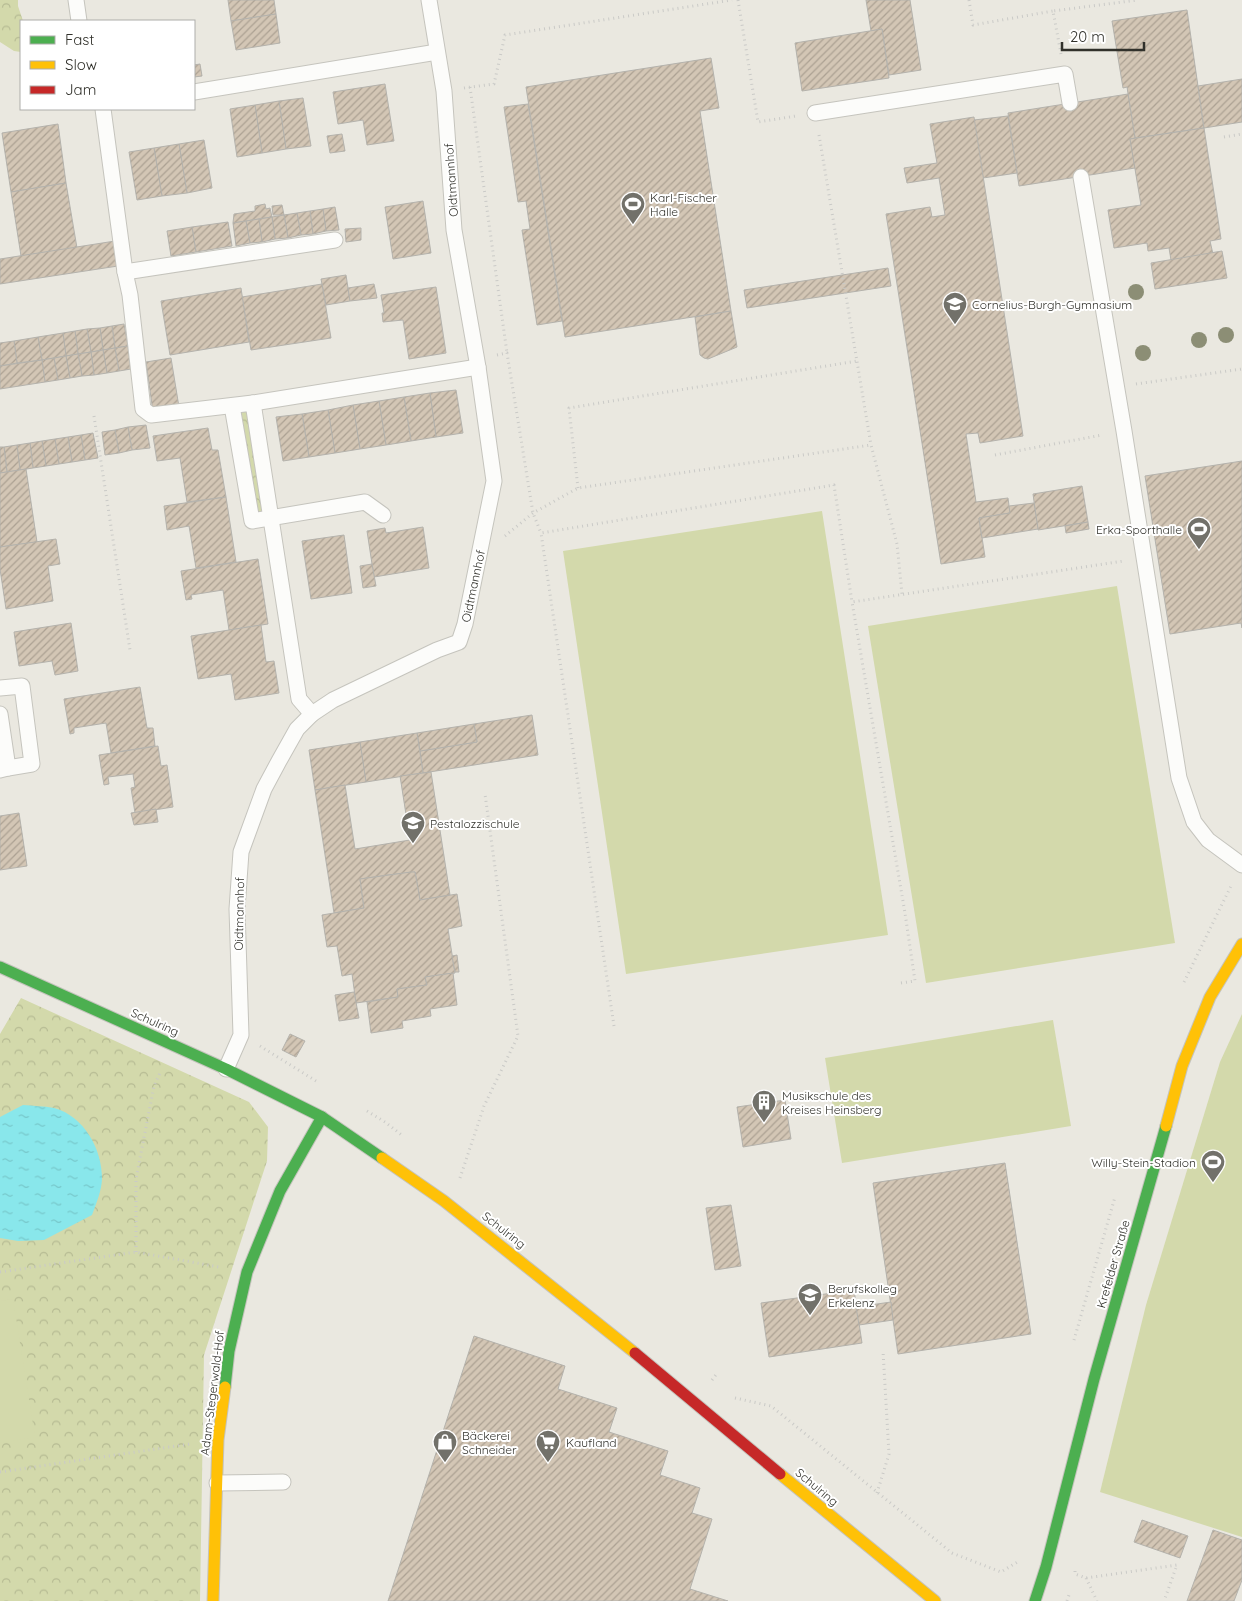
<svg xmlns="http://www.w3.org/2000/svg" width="1242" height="1601" font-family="Quicksand,sans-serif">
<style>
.forest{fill:url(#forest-crowns)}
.garden{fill:#d3d9ab}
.water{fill:url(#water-ripples)}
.building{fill:url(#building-hatch);stroke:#b4b2ac}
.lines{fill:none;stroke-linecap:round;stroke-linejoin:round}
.lane-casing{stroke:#c5c4bd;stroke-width:17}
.fast-casing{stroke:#c5c4bd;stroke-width:13}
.slow-casing{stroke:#c5c4bd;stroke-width:13}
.jam-casing{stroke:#c5c4bd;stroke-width:13}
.path{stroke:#cacac7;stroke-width:3;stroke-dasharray:1 4;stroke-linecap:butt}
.lane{stroke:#fcfcfa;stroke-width:15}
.fast{stroke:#4caf50;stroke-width:11}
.slow{stroke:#ffc107;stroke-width:11}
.jam{stroke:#c62828;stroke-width:11}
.tree{fill:#8c8e75}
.labels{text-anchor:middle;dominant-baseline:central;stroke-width:4;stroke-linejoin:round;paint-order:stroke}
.street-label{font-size:12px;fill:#31312b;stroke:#fff}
.poi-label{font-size:12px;fill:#31312b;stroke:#fff;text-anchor:start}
</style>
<defs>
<pattern id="forest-crowns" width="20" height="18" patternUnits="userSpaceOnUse" patternTransform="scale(1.25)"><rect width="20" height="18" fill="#d3d9ab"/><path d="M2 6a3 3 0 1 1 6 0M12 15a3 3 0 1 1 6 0" fill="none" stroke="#b6bb93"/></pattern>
<pattern id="water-ripples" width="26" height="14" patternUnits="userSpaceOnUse" patternTransform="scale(1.25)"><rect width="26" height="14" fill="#89e7eb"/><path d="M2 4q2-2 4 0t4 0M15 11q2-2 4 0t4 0" fill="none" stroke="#77c7ca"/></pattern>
<pattern id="building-hatch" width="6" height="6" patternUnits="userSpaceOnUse" patternTransform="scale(1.25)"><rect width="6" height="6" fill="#d3c6b5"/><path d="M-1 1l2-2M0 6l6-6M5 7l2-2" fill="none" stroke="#aca193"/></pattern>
</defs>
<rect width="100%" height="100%" fill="#eae8e0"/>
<!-- forest -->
<g class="forest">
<polygon points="0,0 18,0 18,6 23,21 21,21 21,52 14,51 0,42"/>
<polygon points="248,411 265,512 255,513 238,413"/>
<polygon points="21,998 249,1102 268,1127 267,1161 204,1355 200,1601 0,1601 0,1034"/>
</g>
<!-- garden -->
<g class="garden">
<polygon points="822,511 888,935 626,974 563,551"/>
<polygon points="1117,586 1175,943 926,983 868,626"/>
<polygon points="1242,1014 1242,1537 1100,1492 1146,1305 1220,1062"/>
<polygon points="1053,1020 1071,1126 842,1163 825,1058"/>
<polygon points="13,1299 35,1437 0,1443 0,1301"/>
</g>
<!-- water -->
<path class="water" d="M23 1105C33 1106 44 1106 54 1108 84 1116 102 1149 102 1178 102 1190 96 1204 92 1215L44 1240 18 1241 0 1238V1117Z"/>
<!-- building -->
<g class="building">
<polygon points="228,0 274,0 276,14 231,21"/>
<polygon points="866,0 910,0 921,70 889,75 882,29 871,31"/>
<polygon points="1187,10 1204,128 1135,138 1127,87 1123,88 1112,21"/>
<polygon points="276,14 280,43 236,50 231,21"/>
<polygon points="882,29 889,78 802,91 795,43"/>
<polygon points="711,58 719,108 700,111 731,311 565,337 526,87"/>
<polygon points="200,64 202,76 194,77 194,65"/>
<polygon points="1242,79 1242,122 1204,128 1198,86"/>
<polygon points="385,84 394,141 367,145 363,120 338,124 333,92"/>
<polygon points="1128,94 1135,138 1130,139 1135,168 1019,186 1008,113"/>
<polygon points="303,98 311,146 286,149 279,101"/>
<polygon points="279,101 286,149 262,153 255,105"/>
<polygon points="528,104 562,321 537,325 522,230 530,229 526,201 518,202 504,107"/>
<polygon points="255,105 262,153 237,157 230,109"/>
<polygon points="1008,116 1017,173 983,178 974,120"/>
<polygon points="974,117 1023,436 980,443 978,433 966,434 976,502 1008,498 1010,513 979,518 985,557 941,564 886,214 930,207 932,217 945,215 939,178 907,183 904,168 937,163 930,124"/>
<polygon points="58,124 66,183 11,192 2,133"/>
<polygon points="1204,128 1221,239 1210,241 1213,254 1171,260 1169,248 1148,251 1147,243 1114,248 1108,210 1141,205 1130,139"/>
<polygon points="342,134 345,151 330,153 327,136"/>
<polygon points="204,140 212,188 187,193 179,144"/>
<polygon points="179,144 187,193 162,196 154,148"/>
<polygon points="154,148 162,196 137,200 129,152"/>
<polygon points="66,183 77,248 21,256 11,192"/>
<polygon points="423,201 431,253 393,259 385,207"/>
<polygon points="265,204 266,209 270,208 272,217 233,223 234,214 255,211 255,206"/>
<polygon points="282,205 284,215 273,215 272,206"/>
<polygon points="335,207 339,230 326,231 323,209"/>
<polygon points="323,209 326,231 313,234 310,211"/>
<polygon points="310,211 313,234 301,235 297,213"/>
<polygon points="297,213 301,235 288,238 284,215"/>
<polygon points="284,215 288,238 275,239 272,217"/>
<polygon points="272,217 275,239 262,242 259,219"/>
<polygon points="259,219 262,242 250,243 246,221"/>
<polygon points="246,221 250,243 236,246 233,223"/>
<polygon points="228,222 232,246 196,252 192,227"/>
<polygon points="192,227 196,252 171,256 167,231"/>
<polygon points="361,228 361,240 346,242 345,229"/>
<polygon points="115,241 118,266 0,284 0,259"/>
<polygon points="1222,251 1227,278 1155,289 1151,263"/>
<polygon points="888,268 891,286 747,308 744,290"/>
<polygon points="346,275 350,301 326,305 321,279"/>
<polygon points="322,284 331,338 251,350 242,297"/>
<polygon points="374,284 377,298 350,301 348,288"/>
<polygon points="436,287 446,353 409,359 403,320 383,322 382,313 384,313 381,295"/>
<polygon points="241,288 249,342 170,355 161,301"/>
<polygon points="731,311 737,347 708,359 704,358 700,355 695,317"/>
<polygon points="124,324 128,346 115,348 112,326"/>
<polygon points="112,326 115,348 103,350 100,328"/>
<polygon points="100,328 103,350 91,352 87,329"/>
<polygon points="87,329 91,352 78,354 75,331"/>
<polygon points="75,331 78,354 66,356 63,333"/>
<polygon points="63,333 66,356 42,360 38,337"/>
<polygon points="38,337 42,360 17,363 14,341"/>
<polygon points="14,341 17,363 0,366 0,343"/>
<polygon points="128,346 131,369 119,371 115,348"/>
<polygon points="115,348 119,371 107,373 103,350"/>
<polygon points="103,350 107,373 94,375 91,352"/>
<polygon points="91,352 94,375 82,376 78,354"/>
<polygon points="78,354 82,376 70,378 66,356"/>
<polygon points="66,356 70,378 58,380 54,358"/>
<polygon points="54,358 58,380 45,382 42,360"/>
<polygon points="171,358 179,407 153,412 146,362"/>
<polygon points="42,360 45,382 0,389 0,366"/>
<polygon points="456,390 463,433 436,437 430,393"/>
<polygon points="430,393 436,437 411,441 404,397"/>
<polygon points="404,397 411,441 386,445 379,401"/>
<polygon points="379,401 386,445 360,449 353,405"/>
<polygon points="353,405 360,449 335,453 328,410"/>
<polygon points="328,410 335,453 309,457 302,414"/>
<polygon points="302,414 309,457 283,461 276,417"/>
<polygon points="146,425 150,448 132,450 128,427"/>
<polygon points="128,427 132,450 119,453 115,430"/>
<polygon points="208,428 212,450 218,450 226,497 187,502 180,458 157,461 153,436"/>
<polygon points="115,430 119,453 105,455 102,432"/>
<polygon points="93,433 98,458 85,460 81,435"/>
<polygon points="81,435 85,460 72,462 68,437"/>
<polygon points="68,437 72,462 59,464 55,439"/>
<polygon points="55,439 59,464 46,466 42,441"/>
<polygon points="42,441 46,466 33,468 30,443"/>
<polygon points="30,443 33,468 20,470 17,445"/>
<polygon points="17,445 20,470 7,472 4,447"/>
<polygon points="0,447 4,447 7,472 0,473"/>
<polygon points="1242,461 1242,628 1241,623 1170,634 1145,476"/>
<polygon points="26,469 37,542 0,547 0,473"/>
<polygon points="1082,486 1088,522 1038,530 1033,494"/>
<polygon points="226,497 236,562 196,568 189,526 167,530 164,506"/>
<polygon points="1034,503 1038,529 982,538 979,518 1010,513 1009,506"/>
<polygon points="1088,522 1089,529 1066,533 1065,526"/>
<polygon points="423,527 429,568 374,577 367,531 385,528 386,533"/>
<polygon points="344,535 352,593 311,599 302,541"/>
<polygon points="56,539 60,564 48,566 53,601 6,609 0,569 0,547"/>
<polygon points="258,559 268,624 229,630 223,590 191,595 192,599 186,600 181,571"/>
<polygon points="372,564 376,586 363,588 360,566"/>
<polygon points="71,623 78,671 55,675 52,661 19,666 14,632"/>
<polygon points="261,625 266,662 274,661 279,693 235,700 231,674 198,679 191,636"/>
<polygon points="140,687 147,728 153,728 155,746 111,753 106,723 74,728 74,733 70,734 64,699"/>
<polygon points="532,715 538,755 423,773 420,751 477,742 474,724"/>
<polygon points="474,724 477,742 420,751 417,733"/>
<polygon points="417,733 423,773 366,782 360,742"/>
<polygon points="360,742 366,782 315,790 309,750"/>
<polygon points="158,746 161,766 167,765 173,807 135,813 131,788 135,787 133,774 108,777 109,784 104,785 99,755"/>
<polygon points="431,772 450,895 420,900 415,872 388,875 360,879 364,908 334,913 315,790 345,785 355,849 410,840 400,776"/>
<polygon points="156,809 158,822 134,825 131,813"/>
<polygon points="19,813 27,866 0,870 0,816"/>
<polygon points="411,872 415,872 420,900 457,894 462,926 448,929 455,973 425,977 427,985 397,989 398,997 356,1003 352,974 342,976 337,946 327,947 322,915 364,908 360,879"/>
<polygon points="457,955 459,972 455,972 452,956"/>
<polygon points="453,973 457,1005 430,1009 431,1016 402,1021 403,1028 371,1033 367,1002 398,997 397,989 427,985 425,977"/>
<polygon points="354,992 359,1018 339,1021 335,995"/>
<polygon points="290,1034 305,1041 296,1057 282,1050"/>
<polygon points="785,1100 791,1139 743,1147 737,1107"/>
<polygon points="1005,1163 1031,1334 898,1354 873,1183"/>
<polygon points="731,1205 741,1266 715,1270 706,1208"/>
<polygon points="854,1290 862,1343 769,1357 761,1303"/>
<polygon points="891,1302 893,1320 859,1325 856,1307"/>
<polygon points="474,1336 565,1366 558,1389 617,1408 609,1432 668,1451 660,1475 700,1488 692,1513 712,1519 690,1589 728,1601 388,1601"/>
<polygon points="1142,1520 1188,1536 1180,1558 1134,1542"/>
<polygon points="1213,1530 1242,1540 1242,1580 1234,1601 1187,1601"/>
</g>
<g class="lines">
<defs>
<g id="lane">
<polyline points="76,0 79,21"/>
<polyline points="194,92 437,52"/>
<polyline points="103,109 125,272 130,295 143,409 151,415 253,403 299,699 312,714"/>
<polyline points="815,113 1065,74 1070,103"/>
<polyline points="1081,177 1124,431 1179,778 1194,822 1208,840 1242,865"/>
<polyline points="125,272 335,240"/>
<polyline points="253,403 478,367"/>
<polyline points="232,406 252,521 365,502 383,515"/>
<polyline points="0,688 22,686 32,764 8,768"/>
<polyline points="0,714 8,768 0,770"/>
<polyline points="226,1069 241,1035 237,909 241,852 264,789 279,761 297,729 312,714 333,700 437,650 459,642 465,624 494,481 478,367 454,230 444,91 429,0"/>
<polyline points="217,1483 283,1482"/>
</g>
<g id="fast">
<polyline points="0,967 226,1069 322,1117 382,1158"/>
<polyline points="225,1387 229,1351 247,1272 280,1191 322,1117"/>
<polyline points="1035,1601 1046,1567 1094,1379 1166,1126"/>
</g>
<g id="slow">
<polyline points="1166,1126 1182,1066 1210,997 1242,944"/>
<polyline points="382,1158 444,1201 635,1353"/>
<polyline points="780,1474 935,1601"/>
<polyline points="213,1601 218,1440 225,1387"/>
</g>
<polyline id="jam" points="635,1353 780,1474"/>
</defs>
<!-- lane casing -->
<use href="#lane" class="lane-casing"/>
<!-- fast casing -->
<use href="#fast" class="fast-casing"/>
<!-- slow casing -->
<use href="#slow" class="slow-casing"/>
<!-- jam casing -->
<use href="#jam" class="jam-casing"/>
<!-- path -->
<g class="path">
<polyline points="738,0 758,122 796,116"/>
<polyline points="969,0 973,25 1053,11"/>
<polyline points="1061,54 1053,11 1138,0"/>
<polyline points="470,87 507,353"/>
<polyline points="464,88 494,84 505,35 732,0"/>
<polyline points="819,135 871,445"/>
<polyline points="1224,137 1242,134"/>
<polyline points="497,355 507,353 533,513 541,533"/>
<polyline points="1136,384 1242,369"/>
<polyline points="94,416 130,650"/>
<polyline points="995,455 1102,435"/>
<polyline points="578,488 569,408 857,361"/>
<polyline points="505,536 533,513 578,488 871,445 897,544 902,594"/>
<polyline points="1184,982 1232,884"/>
<polyline points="901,983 915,981 905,913 852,602 1124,561"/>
<polyline points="614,1026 541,533 834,485 852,602"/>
<polyline points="260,1046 316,1081"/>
<polyline points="367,1111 385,1122 403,1136"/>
<polyline points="460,1178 484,1106 518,1036 485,794"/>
<polyline points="136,1252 136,1179 154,1086 161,1071"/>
<polyline points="0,1272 136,1252 219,1267"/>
<polyline points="1074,1340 1115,1197"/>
<polyline points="712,1380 718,1372"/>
<polyline points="735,1398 771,1406 952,1553 1001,1572 1019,1561"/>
<polyline points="0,1472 190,1444"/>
<polyline points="877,1493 889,1454 883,1351"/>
<polyline points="1075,1571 1075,1574 1086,1578 1177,1565 1164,1601"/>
<polyline points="1086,1578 1097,1601"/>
<polyline points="1067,1601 1070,1592"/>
</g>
<!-- lane -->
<use href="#lane" class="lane"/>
<!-- fast -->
<use href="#fast" class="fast"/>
<!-- slow -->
<use href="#slow" class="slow"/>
<!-- jam -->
<use href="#jam" class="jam"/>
</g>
<!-- trees -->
<g class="tree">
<circle cx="1136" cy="292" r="8"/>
<circle cx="1226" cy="335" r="8"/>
<circle cx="1199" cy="340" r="8"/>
<circle cx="1143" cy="353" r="8"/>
</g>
<!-- icons -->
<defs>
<symbol id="stadium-pin" viewBox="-11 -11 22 30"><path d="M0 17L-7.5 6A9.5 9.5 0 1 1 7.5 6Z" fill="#72716a" stroke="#fff"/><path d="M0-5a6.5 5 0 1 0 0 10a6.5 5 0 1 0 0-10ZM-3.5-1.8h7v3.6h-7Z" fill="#fff"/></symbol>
<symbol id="school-pin" viewBox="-11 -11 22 30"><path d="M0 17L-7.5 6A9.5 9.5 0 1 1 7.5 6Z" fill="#72716a" stroke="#fff"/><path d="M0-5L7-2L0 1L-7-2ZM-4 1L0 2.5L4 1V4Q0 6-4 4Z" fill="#fff"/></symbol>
<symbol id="building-pin" viewBox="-11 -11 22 30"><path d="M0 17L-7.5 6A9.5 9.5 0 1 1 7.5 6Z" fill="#72716a" stroke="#fff"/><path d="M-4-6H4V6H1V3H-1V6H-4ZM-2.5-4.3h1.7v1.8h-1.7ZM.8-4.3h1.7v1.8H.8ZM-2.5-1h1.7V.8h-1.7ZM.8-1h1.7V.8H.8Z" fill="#fff"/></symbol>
<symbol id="shop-pin" viewBox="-11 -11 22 30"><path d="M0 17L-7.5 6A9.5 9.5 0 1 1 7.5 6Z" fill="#72716a" stroke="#fff"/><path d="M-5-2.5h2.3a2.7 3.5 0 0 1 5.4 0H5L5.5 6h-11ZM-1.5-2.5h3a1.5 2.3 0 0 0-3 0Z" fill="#fff"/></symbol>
<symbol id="supermarket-pin" viewBox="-11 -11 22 30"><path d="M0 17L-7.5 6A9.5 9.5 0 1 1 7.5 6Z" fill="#72716a" stroke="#fff"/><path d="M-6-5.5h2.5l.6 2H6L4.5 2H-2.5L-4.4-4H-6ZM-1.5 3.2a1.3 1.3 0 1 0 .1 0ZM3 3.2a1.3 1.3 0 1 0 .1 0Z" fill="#fff"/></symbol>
</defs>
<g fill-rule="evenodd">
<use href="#stadium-pin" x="619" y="190" width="28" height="38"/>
<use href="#school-pin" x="941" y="290" width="28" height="38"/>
<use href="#stadium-pin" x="1185" y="515" width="28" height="38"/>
<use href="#school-pin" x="399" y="809" width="28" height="38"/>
<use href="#building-pin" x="750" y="1088" width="28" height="38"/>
<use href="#stadium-pin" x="1199" y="1148" width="28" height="38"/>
<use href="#school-pin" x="796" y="1281" width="28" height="38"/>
<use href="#shop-pin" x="431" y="1428" width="28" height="38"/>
<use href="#supermarket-pin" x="534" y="1428" width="28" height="38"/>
</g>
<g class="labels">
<!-- street labels -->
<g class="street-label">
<text transform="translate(451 180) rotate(-94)">Oidtmannhof</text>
<text transform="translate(473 586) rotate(-78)">Oidtmannhof</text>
<text transform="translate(239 914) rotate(-89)">Oidtmannhof</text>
<text transform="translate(155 1022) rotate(24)">Schulring</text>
<text transform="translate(504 1230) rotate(38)">Schulring</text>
<text transform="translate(1113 1264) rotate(-74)">Krefelder Straße</text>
<text transform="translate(212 1393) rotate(-83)">Adam-Stegerwald-Hof</text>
<text transform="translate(817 1487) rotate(40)">Schulring</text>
</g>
<!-- poi labels -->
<g class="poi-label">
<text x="650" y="197">Karl-Fischer<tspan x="650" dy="14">Halle</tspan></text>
<text x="972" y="304">Cornelius-Burgh-Gymnasium</text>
<text x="1182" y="529" text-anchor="end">Erka-Sporthalle</text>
<text x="430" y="823">Pestalozzischule</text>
<text x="782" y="1095">Musikschule des<tspan x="782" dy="14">Kreises Heinsberg</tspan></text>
<text x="1196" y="1162" text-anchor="end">Willy-Stein-Stadion</text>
<text x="828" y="1288">Berufskolleg<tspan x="828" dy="14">Erkelenz</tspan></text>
<text x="462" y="1435">Bäckerei<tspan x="462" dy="14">Schneider</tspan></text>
<text x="566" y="1442">Kaufland</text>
</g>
</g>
<!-- legend -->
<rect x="20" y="20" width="175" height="90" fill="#ffffff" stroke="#adadaa"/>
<rect x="30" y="36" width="25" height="8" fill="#4caf50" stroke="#adadaa"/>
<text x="65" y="45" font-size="15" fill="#31312b">Fast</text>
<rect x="30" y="61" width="25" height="8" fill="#ffc107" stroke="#adadaa"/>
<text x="65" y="70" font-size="15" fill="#31312b">Slow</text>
<rect x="30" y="86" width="25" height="8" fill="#c62828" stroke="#adadaa"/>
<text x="65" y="95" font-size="15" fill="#31312b">Jam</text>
<!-- scale -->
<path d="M1062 42v8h82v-8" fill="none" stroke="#31312b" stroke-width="2.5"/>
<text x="1070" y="42" font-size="15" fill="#31312b" stroke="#ffffff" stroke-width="4" paint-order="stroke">20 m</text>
</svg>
